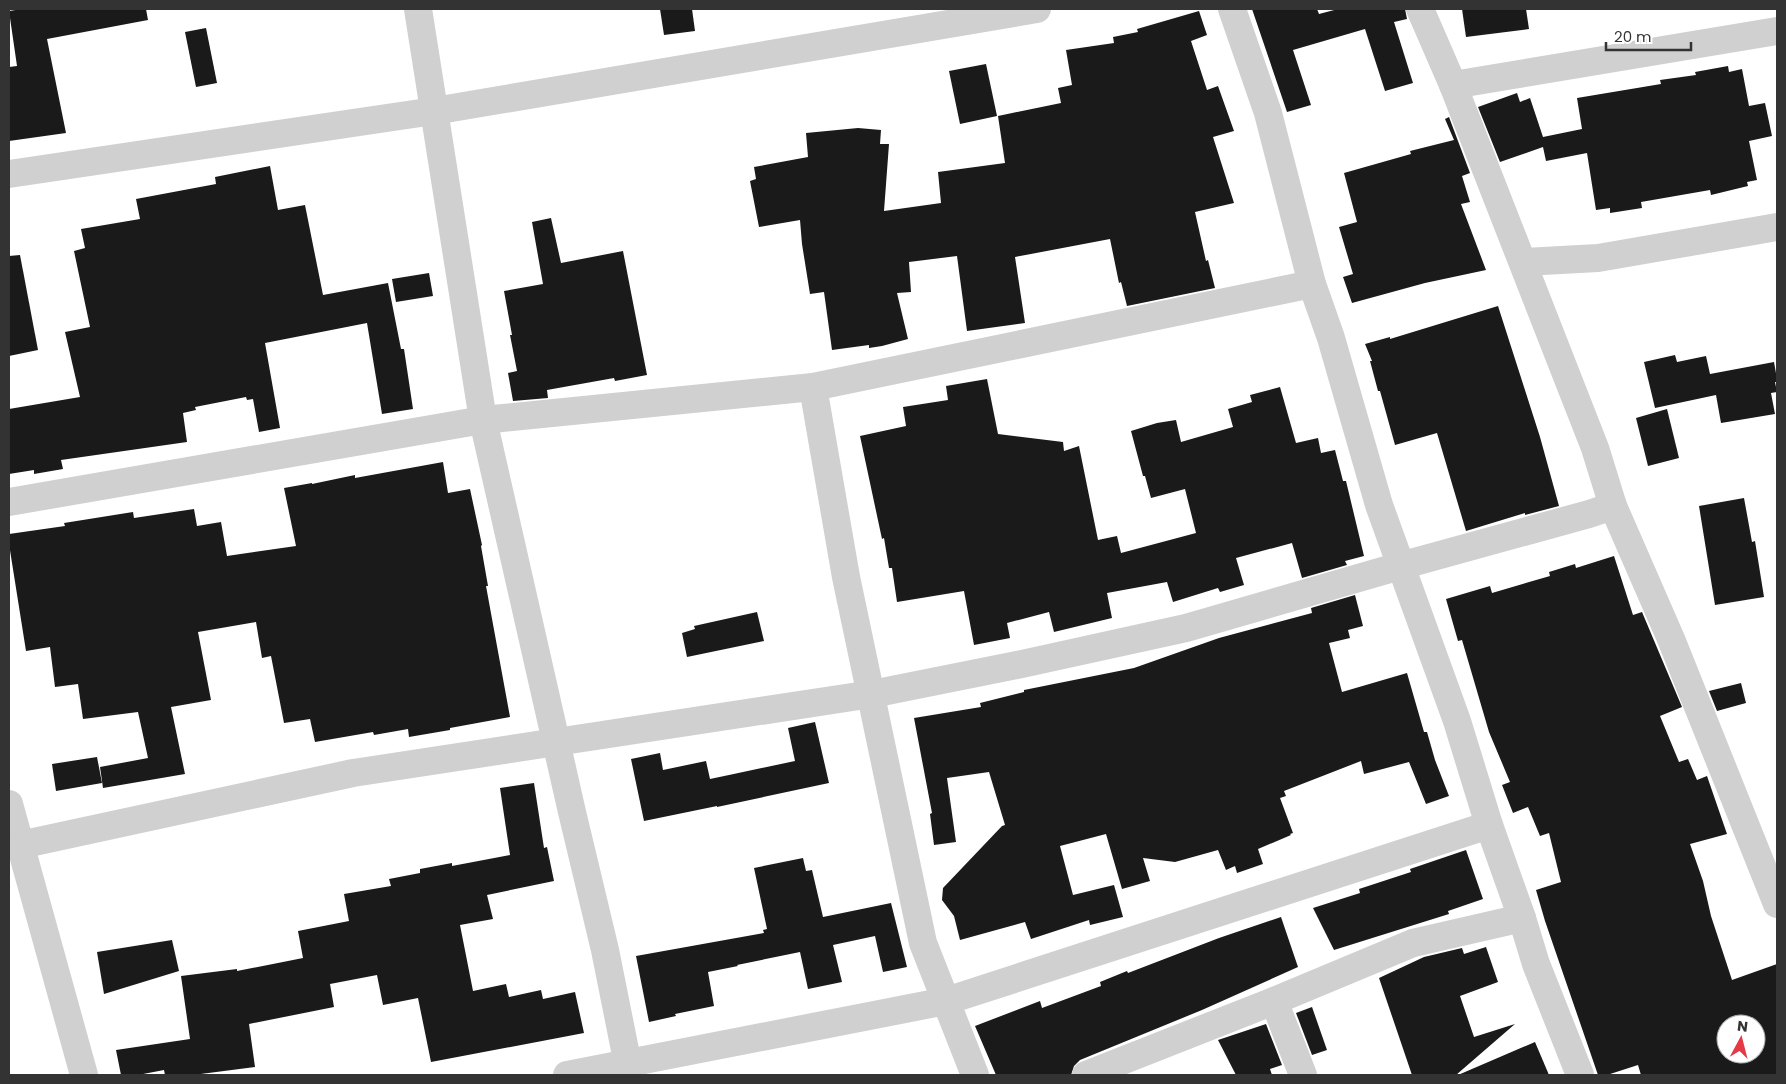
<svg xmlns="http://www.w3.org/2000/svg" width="1786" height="1084" font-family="Poppins,sans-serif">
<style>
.building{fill:#1a1a1a;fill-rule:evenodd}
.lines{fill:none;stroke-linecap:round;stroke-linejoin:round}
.minor{stroke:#d0d0d0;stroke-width:28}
</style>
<rect width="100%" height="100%" fill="#fff"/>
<!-- building -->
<g class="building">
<polygon points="22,9 146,9 148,20 47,39 66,133 9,141 9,67 17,66 9,11"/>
<polygon points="660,9 692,9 695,31 664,35"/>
<polygon points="1252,9 1317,9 1319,14 1338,9 1405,9 1407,19 1394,22 1413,83 1385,91 1365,29 1293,50 1311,105 1287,112"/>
<polygon points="1462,9 1526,9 1529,29 1466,37"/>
<polygon points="1199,11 1207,35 1191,41 1207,90 1218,86 1234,131 1213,137 1234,203 1195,212 1206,261 1208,260 1215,288 1127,306 1121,282 1119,283 1110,239 1015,257 1025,323 967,331 957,256 909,262 911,292 897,293 908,339 882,346 869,348 869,345 832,350 824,292 810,294 802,244 800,220 759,227 750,181 756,179 754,167 808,157 806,133 858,128 881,130 880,144 889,144 884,211 941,203 938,172 1005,163 998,116 1061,103 1058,88 1072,85 1066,50 1114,43 1113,37 1138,32 1137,29"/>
<polygon points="206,28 217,83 196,87 185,32"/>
<polygon points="986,64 997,116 960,124 949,71"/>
<polygon points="1728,66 1729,72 1742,69 1749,106 1765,103 1772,136 1749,141 1757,180 1747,182 1748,186 1711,195 1710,190 1641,202 1642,208 1610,213 1610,208 1596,210 1587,153 1546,161 1543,147 1500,162 1478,107 1517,93 1520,102 1530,98 1543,137 1582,129 1577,98 1661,84 1660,80 1696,75 1695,72"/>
<polygon points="1449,117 1470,173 1462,176 1470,202 1461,204 1486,270 1425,283 1352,303 1343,277 1353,274 1339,227 1357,222 1344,173 1411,154 1410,151 1454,140 1445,119"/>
<polygon points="270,166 278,210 305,205 323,295 388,283 401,349 404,349 413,409 382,414 367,323 265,343 280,428 259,432 253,399 247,400 246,397 195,407 196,410 183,413 187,442 61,460 63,469 34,474 34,470 9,474 9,409 80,397 65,332 90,327 74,251 85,248 81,229 140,219 136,199 216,184 215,177"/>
<polygon points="551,218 561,263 623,251 647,375 615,381 614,378 547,390 548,398 513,401 508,373 517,371 510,335 512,335 504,291 543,284 532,222"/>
<polygon points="20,255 38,350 9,356 9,256"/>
<polygon points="429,273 433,296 396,302 392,279"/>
<polygon points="1498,306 1540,437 1559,506 1525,515 1525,513 1466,531 1437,433 1395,445 1380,391 1378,391 1370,361 1372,361 1365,344 1390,337 1390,339"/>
<polygon points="1675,355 1677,362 1706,356 1710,374 1774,362 1777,379 1777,382 1775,382 1777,392 1771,393 1775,414 1721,423 1716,395 1655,408 1644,362"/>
<polygon points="987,379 998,434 1063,442 1064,451 1079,446 1098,540 1117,536 1121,553 1196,533 1185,489 1151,498 1145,476 1143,476 1131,431 1157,423 1176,420 1181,442 1233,427 1228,409 1252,402 1250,395 1280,387 1296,443 1318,438 1321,453 1335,450 1343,481 1346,481 1364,556 1345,561 1347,565 1302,578 1292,543 1236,558 1244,585 1220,592 1218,588 1173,602 1167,582 1107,593 1112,618 1054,632 1049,612 1007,623 1010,638 974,645 964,591 897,602 892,568 889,568 884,538 882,539 860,436 906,426 903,407 948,400 946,386"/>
<polygon points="1667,409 1679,458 1648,466 1636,418"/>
<polygon points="443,462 448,493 470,489 482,545 481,546 488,586 486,586 510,717 450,728 450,730 409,737 408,729 374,735 373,732 315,742 310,719 284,723 271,656 262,658 256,622 198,632 211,700 171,707 185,774 103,788 100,767 148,758 138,712 83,719 78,684 55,687 50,647 26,651 9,544 9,534 65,526 64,523 133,512 134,518 194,509 197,526 221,522 227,556 296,546 284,488 312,483 312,484 355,475 355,478"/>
<polygon points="1744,498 1752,542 1755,541 1764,597 1715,605 1699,506"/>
<path d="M1614 556 1633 615 1642 612 1682 707 1660 716 1679 762 1688 759 1697 780 1707 776 1727 834 1690 844 1703 881 1711 916 1732 980 1777 964V1075H1641L1638 1065 1607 1075H1598L1545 921 1536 890 1561 882 1549 833 1540 836 1528 807 1513 813 1502 785 1510 782 1489 732 1462 640 1458 641 1446 599 1490 586 1492 593 1550 576 1549 572 1575 564 1576 568ZM1726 1024H1756V1054H1726Z"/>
<polygon points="1355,595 1363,626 1348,630 1350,638 1329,643 1342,692 1407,673 1424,732 1427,732 1435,760 1449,796 1426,804 1409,762 1364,774 1361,761 1284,791 1286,796 1280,798 1293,833 1290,834 1291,835 1258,849 1263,864 1237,873 1235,866 1226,870 1218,850 1175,862 1143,858 1150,881 1122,889 1106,834 1060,846 1073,895 1114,885 1123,917 1090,925 1089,920 1031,939 1025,922 960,940 954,916 942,900 943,888 1002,826 1005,825 989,772 947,778 956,842 934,845 930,814 932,813 914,718 981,707 980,703 1024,692 1024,690 1134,668 1219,638 1312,613 1311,608"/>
<polygon points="757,612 764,641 687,657 682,633 695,629 694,626"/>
<polygon points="1741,683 1746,703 1717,711 1709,691"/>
<polygon points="815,722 829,783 717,807 717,806 644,821 631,759 660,753 663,770 706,761 710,779 729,775 795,761 788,728"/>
<polygon points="97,757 102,783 56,791 52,764"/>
<polygon points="534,783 544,848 547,847 554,881 487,895 493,919 460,925 473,991 506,984 509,997 541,990 543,999 575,992 584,1033 431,1062 418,998 383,1005 377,975 330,984 334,1007 249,1024 255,1067 193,1075 165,1075 164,1070 138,1075 121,1075 116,1050 190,1039 181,976 237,969 237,971 303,958 298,931 349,921 344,894 391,886 389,879 420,873 420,869 452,863 452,866 510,855 500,788"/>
<polygon points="1466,850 1483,899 1448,911 1449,914 1334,950 1313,908 1360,893 1359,889 1411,872 1410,869"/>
<polygon points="803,858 806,871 812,870 823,917 891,903 907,967 883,972 875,936 833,945 842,982 808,989 800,952 737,965 738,966 708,972 714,1006 675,1014 676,1016 649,1022 636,956 764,933 763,930 767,929 754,868"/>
<polygon points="1281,917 1298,967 1202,1010 1080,1060 1074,1066 1071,1075 996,1075 975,1026 1040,1001 1042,1008 1101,986 1100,982 1127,971 1128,973 1219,938"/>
<polygon points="172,940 179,971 104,994 97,952"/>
<polygon points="1486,947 1498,982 1460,996 1474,1037 1515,1024 1456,1075 1412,1075 1379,978 1424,957 1462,948 1464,954"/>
<polygon points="1312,1007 1327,1050 1312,1055 1296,1013"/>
<polygon points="1266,1024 1282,1065 1270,1069 1272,1075 1236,1075 1218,1040"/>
<polygon points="1535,1042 1549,1075 1458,1075"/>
</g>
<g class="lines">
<!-- minor -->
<g class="minor">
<polyline points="418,9 483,420 572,812 605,950 630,1075"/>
<polyline points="1232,9 1268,113 1312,284 1331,338 1379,505 1457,721 1489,825 1522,918 1536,964 1580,1075"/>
<polyline points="1420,9 1453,85 1595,448 1613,506 1671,639 1777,904"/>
<polyline points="1453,85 1777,31"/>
<polyline points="9,174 434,111 1037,9"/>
<polyline points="1523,262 1598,258 1777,227"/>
<polyline points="813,387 846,577 923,943 975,1075"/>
<polyline points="9,502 483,420 813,387 1312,284"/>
<polyline points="9,804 84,1075"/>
<polyline points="20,845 353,773 872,694 1017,665 1186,628 1400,566 1589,514 1613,506"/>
<polyline points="1274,1001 1303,1075"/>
<polyline points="567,1075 946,1001 1489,825"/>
<polyline points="1086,1075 1274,1001 1413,943 1522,918"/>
</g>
</g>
<!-- border -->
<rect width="1786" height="1084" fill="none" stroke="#333333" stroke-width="20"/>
<!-- north arrow -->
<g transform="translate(1741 1039) rotate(7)"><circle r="24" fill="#ffffff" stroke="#adadad"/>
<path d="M0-4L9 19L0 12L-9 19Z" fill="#e63946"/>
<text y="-8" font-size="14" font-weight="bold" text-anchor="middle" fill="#333333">N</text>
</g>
<!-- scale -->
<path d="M1606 42v8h85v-8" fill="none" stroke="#333333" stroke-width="2.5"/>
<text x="1614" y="42" font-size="15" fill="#333333" stroke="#ffffff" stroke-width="4" paint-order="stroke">20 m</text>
</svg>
